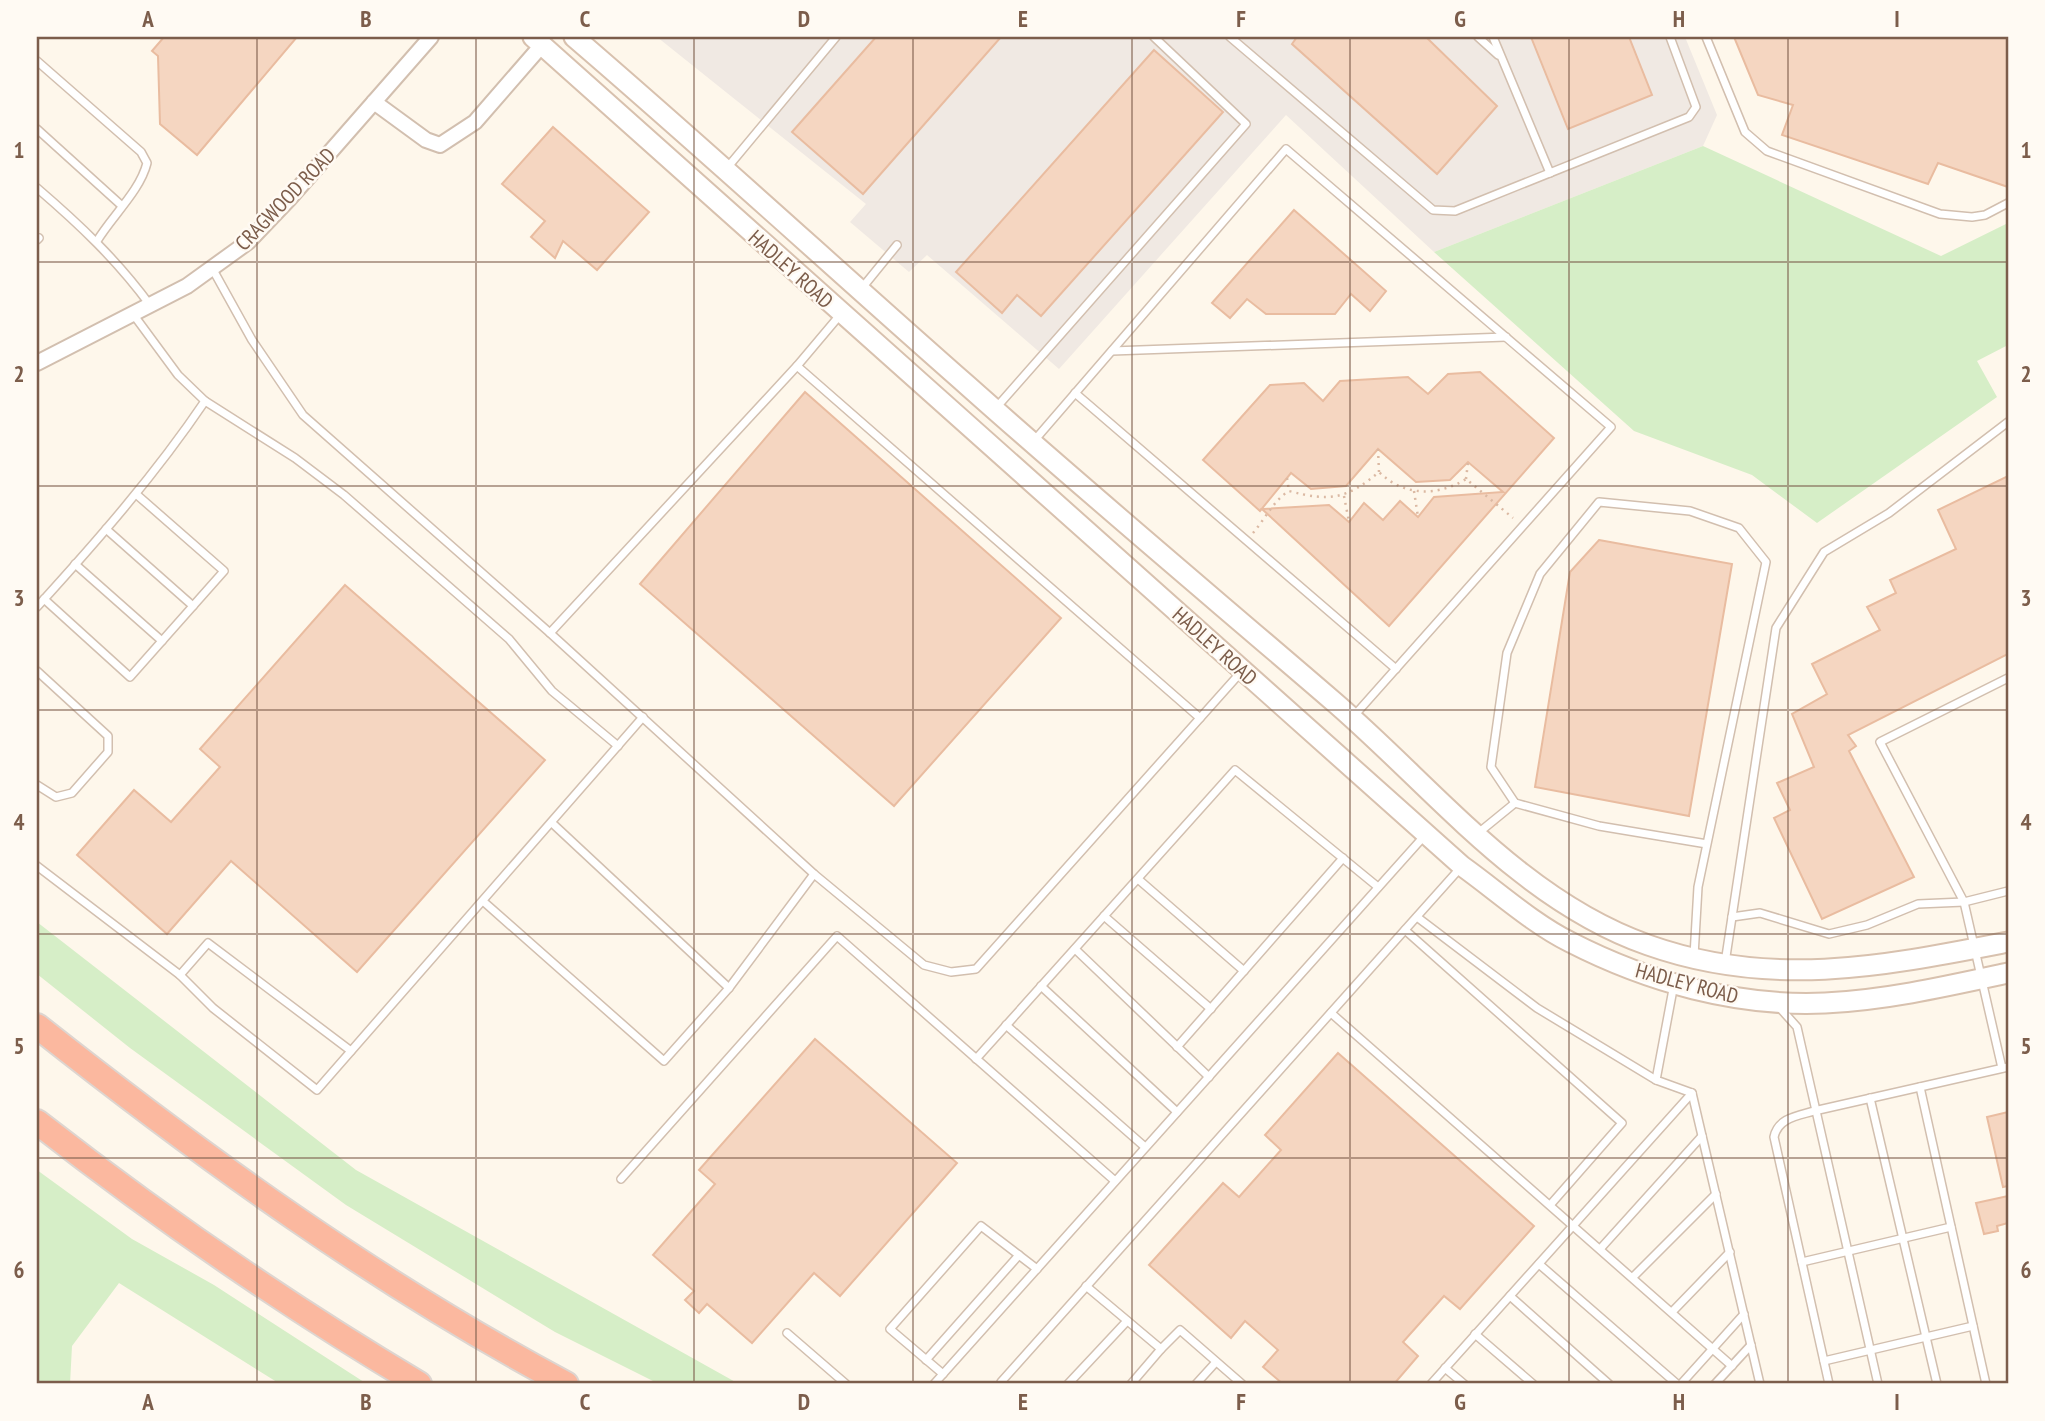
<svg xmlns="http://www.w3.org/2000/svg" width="2045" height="1421" font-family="'PT Sans Narrow',sans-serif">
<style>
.industrial{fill:#f0e9e3}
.green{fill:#d6eec7}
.building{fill:#f5d6c1;stroke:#e9bca0;stroke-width:2}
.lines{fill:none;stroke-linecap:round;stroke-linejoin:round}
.lane-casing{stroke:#d2bfaf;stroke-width:10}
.street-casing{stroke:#d2bfaf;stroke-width:18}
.secondary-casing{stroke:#d8c1ae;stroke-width:23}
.highway-casing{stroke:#ddd5d0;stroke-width:28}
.path{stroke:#dbb9a3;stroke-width:2.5;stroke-dasharray:2 5;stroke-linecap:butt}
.lane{stroke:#fff;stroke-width:7}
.street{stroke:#fff;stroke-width:14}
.secondary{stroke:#fff;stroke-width:19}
.highway{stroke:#fbb89f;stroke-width:24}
.grid{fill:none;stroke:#7c5d4b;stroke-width:2;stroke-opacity:0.55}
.labels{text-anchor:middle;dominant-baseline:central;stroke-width:5;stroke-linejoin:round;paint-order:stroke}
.street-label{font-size:21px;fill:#7c5d4b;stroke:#fffaf3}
.neatline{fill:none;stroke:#7c5d4b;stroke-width:2.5}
.grid-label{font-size:23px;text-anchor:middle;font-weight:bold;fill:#7c5d4b}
</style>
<rect width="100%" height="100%" fill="#fef7eb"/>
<!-- industrial -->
<polygon class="industrial" points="657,37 1685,37 1717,115 1703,146 1434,252 1286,115 1059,369 927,255 909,272 850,222 866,204"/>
<!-- green -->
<g class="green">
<polygon points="1703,146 1941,256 2008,223 2008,345 1977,361 1997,397 1817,523 1752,475 1634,431 1434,252"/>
<polygon points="37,922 356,1170 739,1384 659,1384 555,1332 346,1205 130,1048 37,974"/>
<polygon points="37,1170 132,1239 214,1285 367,1384 280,1384 119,1283 72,1346 70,1384 37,1384"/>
</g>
<!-- building -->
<g class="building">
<polygon points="164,37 297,37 197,155 160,124 158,56 152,51"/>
<polygon points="876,37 1001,37 863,194 792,132"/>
<polygon points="1297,37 1426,37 1497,106 1437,174 1292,44"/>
<polygon points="1531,37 1629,37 1652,95 1568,129"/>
<polygon points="1734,37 2008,37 2008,187 1938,163 1928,184 1782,135 1793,105 1758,95"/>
<polygon points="1154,50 1223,112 1041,316 1017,295 1002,313 956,272"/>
<polygon points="553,127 649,212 597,270 563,241 555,258 531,237 545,221 502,184"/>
<polygon points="1294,210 1386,291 1370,311 1351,294 1335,314 1266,314 1247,299 1230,318 1212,303"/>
<polygon points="1480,372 1554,438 1389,626 1262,509 1329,505 1349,522 1364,503 1383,520 1400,501 1418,517 1434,497 1503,492 1468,462 1450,480 1416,482 1378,449 1346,486 1311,489 1291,473 1260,511 1203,460 1270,385 1304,383 1323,401 1340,381 1408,377 1428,394 1448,374"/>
<polygon points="805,392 1061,618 894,806 640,584"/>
<polygon points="2008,476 2008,654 1848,735 1856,746 1849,751 1914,877 1822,919 1774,818 1790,810 1777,783 1814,767 1792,714 1827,694 1812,664 1880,630 1867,607 1896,593 1890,580 1956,549 1938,510"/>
<polygon points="1599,540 1732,564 1689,816 1535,787 1570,572"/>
<polygon points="345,585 545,760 357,972 231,861 167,934 77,855 134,790 171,822 220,767 200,749"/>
<polygon points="815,1039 957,1163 840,1296 814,1273 752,1343 707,1304 699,1313 685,1300 694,1291 653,1255 715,1184 699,1170"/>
<polygon points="1338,1053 1534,1226 1460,1309 1444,1296 1403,1342 1418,1356 1394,1384 1283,1384 1263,1367 1278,1350 1245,1321 1231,1338 1149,1265 1223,1183 1239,1197 1281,1150 1265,1135"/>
<polygon points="2008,1112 2008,1186 2003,1187 1987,1117"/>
<polygon points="2008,1196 2008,1223 1997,1226 1998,1231 1984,1234 1976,1203"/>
</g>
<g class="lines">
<defs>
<g id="lane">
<polyline points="1230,37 1433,210 1455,211 1689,117 1696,107 1670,37"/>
<polyline points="1478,37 1498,55"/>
<polyline points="1493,37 1550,173"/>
<polyline points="1706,37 1745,132 1767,151 1940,214 1972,217 1985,215 2008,203"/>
<path d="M37 61 141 152 147 163C140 191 112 216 97 241"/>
<polyline points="37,129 121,205"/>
<polyline points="727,168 836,37"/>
<path d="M37 188C79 224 117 260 150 305"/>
<polyline points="37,240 39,238"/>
<polyline points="212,268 252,340 303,415 550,633 814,874 924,965 951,972 976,969 1242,671"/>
<polyline points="862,288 897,245"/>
<polyline points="1112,351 1506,337"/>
<polyline points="797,366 1200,718"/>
<polyline points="1075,393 1396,669"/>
<polyline points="205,401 295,458 344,495 509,639 552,691 618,746"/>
<polyline points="995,409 1246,124 1154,37"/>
<polyline points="1033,442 1286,149 1611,427 1353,717"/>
<polyline points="106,529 193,606"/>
<polyline points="75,564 162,641"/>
<polyline points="44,599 130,677 224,571 136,494"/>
<path d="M37 607C97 541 155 475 205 401L178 375 133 314"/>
<polyline points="550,633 797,366 840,315"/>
<polyline points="37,671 108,736 108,752 72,793 56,797 37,785"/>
<polyline points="552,823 729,988"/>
<polyline points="1477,834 1515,803"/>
<polyline points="37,866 180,975 213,1008 317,1090 643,717"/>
<polyline points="1138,879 1244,971"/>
<polyline points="484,902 664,1061 729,988 814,874"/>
<polyline points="1104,916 1211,1009"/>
<polyline points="1417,917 1537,1008 1656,1080"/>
<polyline points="1732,917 1760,913 1829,934 1867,925 1918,904 1964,902 2008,891"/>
<polyline points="1405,930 1622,1123 1551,1204"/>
<polyline points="1075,949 1209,1077"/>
<polyline points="1694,956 1698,887 1766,562 1739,528 1690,511 1599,502 1540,574 1507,653 1491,767 1515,803 1599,826 1707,844"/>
<polyline points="1725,963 1776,628 1824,552 1889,513 2008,422"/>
<polyline points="180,975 208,943 351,1051"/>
<polyline points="1674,984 1656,1080 1692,1093 1760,1384"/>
<polyline points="1041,986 1177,1112"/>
<polyline points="1779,1007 1797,1027 1878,1384"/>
<polyline points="1331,1013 1732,1366"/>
<polyline points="1006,1025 1145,1147"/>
<polyline points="1177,1047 1343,858"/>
<polyline points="976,1059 1235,770 1378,887"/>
<polyline points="2002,1068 1964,902 1880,742 2008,678"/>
<polyline points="1920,1087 1986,1384"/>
<polyline points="1870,1098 1937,1384"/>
<polyline points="621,1179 837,936 1115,1181"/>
<polyline points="1601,1248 1702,1136"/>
<polyline points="1802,1262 1951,1227"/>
<polyline points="1539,1264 1677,1384"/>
<polyline points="1633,1277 1716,1194"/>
<polyline points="1086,1286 1161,1349 1180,1330 1242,1384"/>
<polyline points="1510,1296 1609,1384"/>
<polyline points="1672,1312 1730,1252"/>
<polyline points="787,1333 846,1384"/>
<polyline points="1475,1334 1533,1384"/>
<polyline points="926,1360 1019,1255"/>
<polyline points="1824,1361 1973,1326"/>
<polyline points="1445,1368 1464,1384"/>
<polyline points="943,1374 890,1329 981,1226 1037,1269"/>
<polyline points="934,1384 1426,834"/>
<polyline points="1003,1384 1001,1382 1462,866"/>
<polyline points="1068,1384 1127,1321"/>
<polyline points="1131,1384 1161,1349"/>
<polyline points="1196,1384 1216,1362"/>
<polyline points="1431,1384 1692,1093"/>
<polyline points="1681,1384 1744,1314"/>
<polyline points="1715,1384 1751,1345"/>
<path d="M1829 1384 1774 1137C1778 1118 1797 1116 1814 1111L2008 1067"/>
</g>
<g id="street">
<polyline points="374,102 426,140 440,145 475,122 542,45"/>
<polyline points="37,363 187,286 248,242 289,199 431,37"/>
</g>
<g id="secondary">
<path d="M533 37 1462 866C1497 891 1532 923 1570 942 1648 982 1737 1007 1825 1003 1887 1000 1948 986 2008 973"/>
<path d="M574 37C707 151 836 270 968 386 1088 493 1211 596 1333 701 1432 786 1520 900 1648 945 1772 989 1884 966 2008 942"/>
</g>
<g id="highway">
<path d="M37 1026C204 1158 378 1284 566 1384"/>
<path d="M37 1122C159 1217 286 1305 419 1384"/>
</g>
</defs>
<!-- lane casing -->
<use href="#lane" class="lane-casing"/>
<!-- street casing -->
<use href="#street" class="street-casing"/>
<!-- secondary casing -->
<use href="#secondary" class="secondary-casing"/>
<!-- highway casing -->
<use href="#highway" class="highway-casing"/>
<!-- path -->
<g class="path">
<polyline points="1378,449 1379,472"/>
<polyline points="1287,478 1289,491"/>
<polyline points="1466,479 1468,462"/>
<polyline points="1414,491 1418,517"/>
<polyline points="1344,496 1349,522"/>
<path d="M1253 533C1265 519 1274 500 1289 491 1330 502 1347 499 1379 472 1403 496 1437 497 1466 479L1513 518"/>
</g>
<!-- lane -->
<use href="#lane" class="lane"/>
<!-- street -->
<use href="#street" class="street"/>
<!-- secondary -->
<use href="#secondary" class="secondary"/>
<!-- highway -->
<use href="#highway" class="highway"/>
</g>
<!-- grid -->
<path class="grid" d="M257 37V1384M476 37V1384M694 37V1384M913 37V1384M1132 37V1384M1350 37V1384M1569 37V1384M1788 37V1384M37 262H2008M37 486H2008M37 710H2008M37 934H2008M37 1158H2008"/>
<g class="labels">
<!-- street labels -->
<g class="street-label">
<text transform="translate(285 199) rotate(-46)">CRAGWOOD ROAD</text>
<text transform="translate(791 269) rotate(42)">HADLEY ROAD</text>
<text transform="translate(1215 646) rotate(42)">HADLEY ROAD</text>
<text transform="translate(1687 983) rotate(15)">HADLEY ROAD</text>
</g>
</g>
<!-- border -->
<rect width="2045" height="1421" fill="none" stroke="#fffaf3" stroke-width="77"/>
<rect x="38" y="38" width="1969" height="1344" class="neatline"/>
<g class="grid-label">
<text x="148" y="27">A</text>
<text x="366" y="27">B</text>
<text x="585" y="27">C</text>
<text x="804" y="27">D</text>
<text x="1023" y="27">E</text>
<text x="1241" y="27">F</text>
<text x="1460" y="27">G</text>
<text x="1679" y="27">H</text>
<text x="1897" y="27">I</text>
<text x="19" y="158">1</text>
<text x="2026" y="158">1</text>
<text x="19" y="382">2</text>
<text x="2026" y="382">2</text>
<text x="19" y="606">3</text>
<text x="2026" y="606">3</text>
<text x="19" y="830">4</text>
<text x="2026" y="830">4</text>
<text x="19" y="1054">5</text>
<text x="2026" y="1054">5</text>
<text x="19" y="1278">6</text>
<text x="2026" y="1278">6</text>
<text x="148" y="1410">A</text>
<text x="366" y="1410">B</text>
<text x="585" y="1410">C</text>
<text x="804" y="1410">D</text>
<text x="1023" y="1410">E</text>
<text x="1241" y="1410">F</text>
<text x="1460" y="1410">G</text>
<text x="1679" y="1410">H</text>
<text x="1897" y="1410">I</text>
</g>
</svg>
